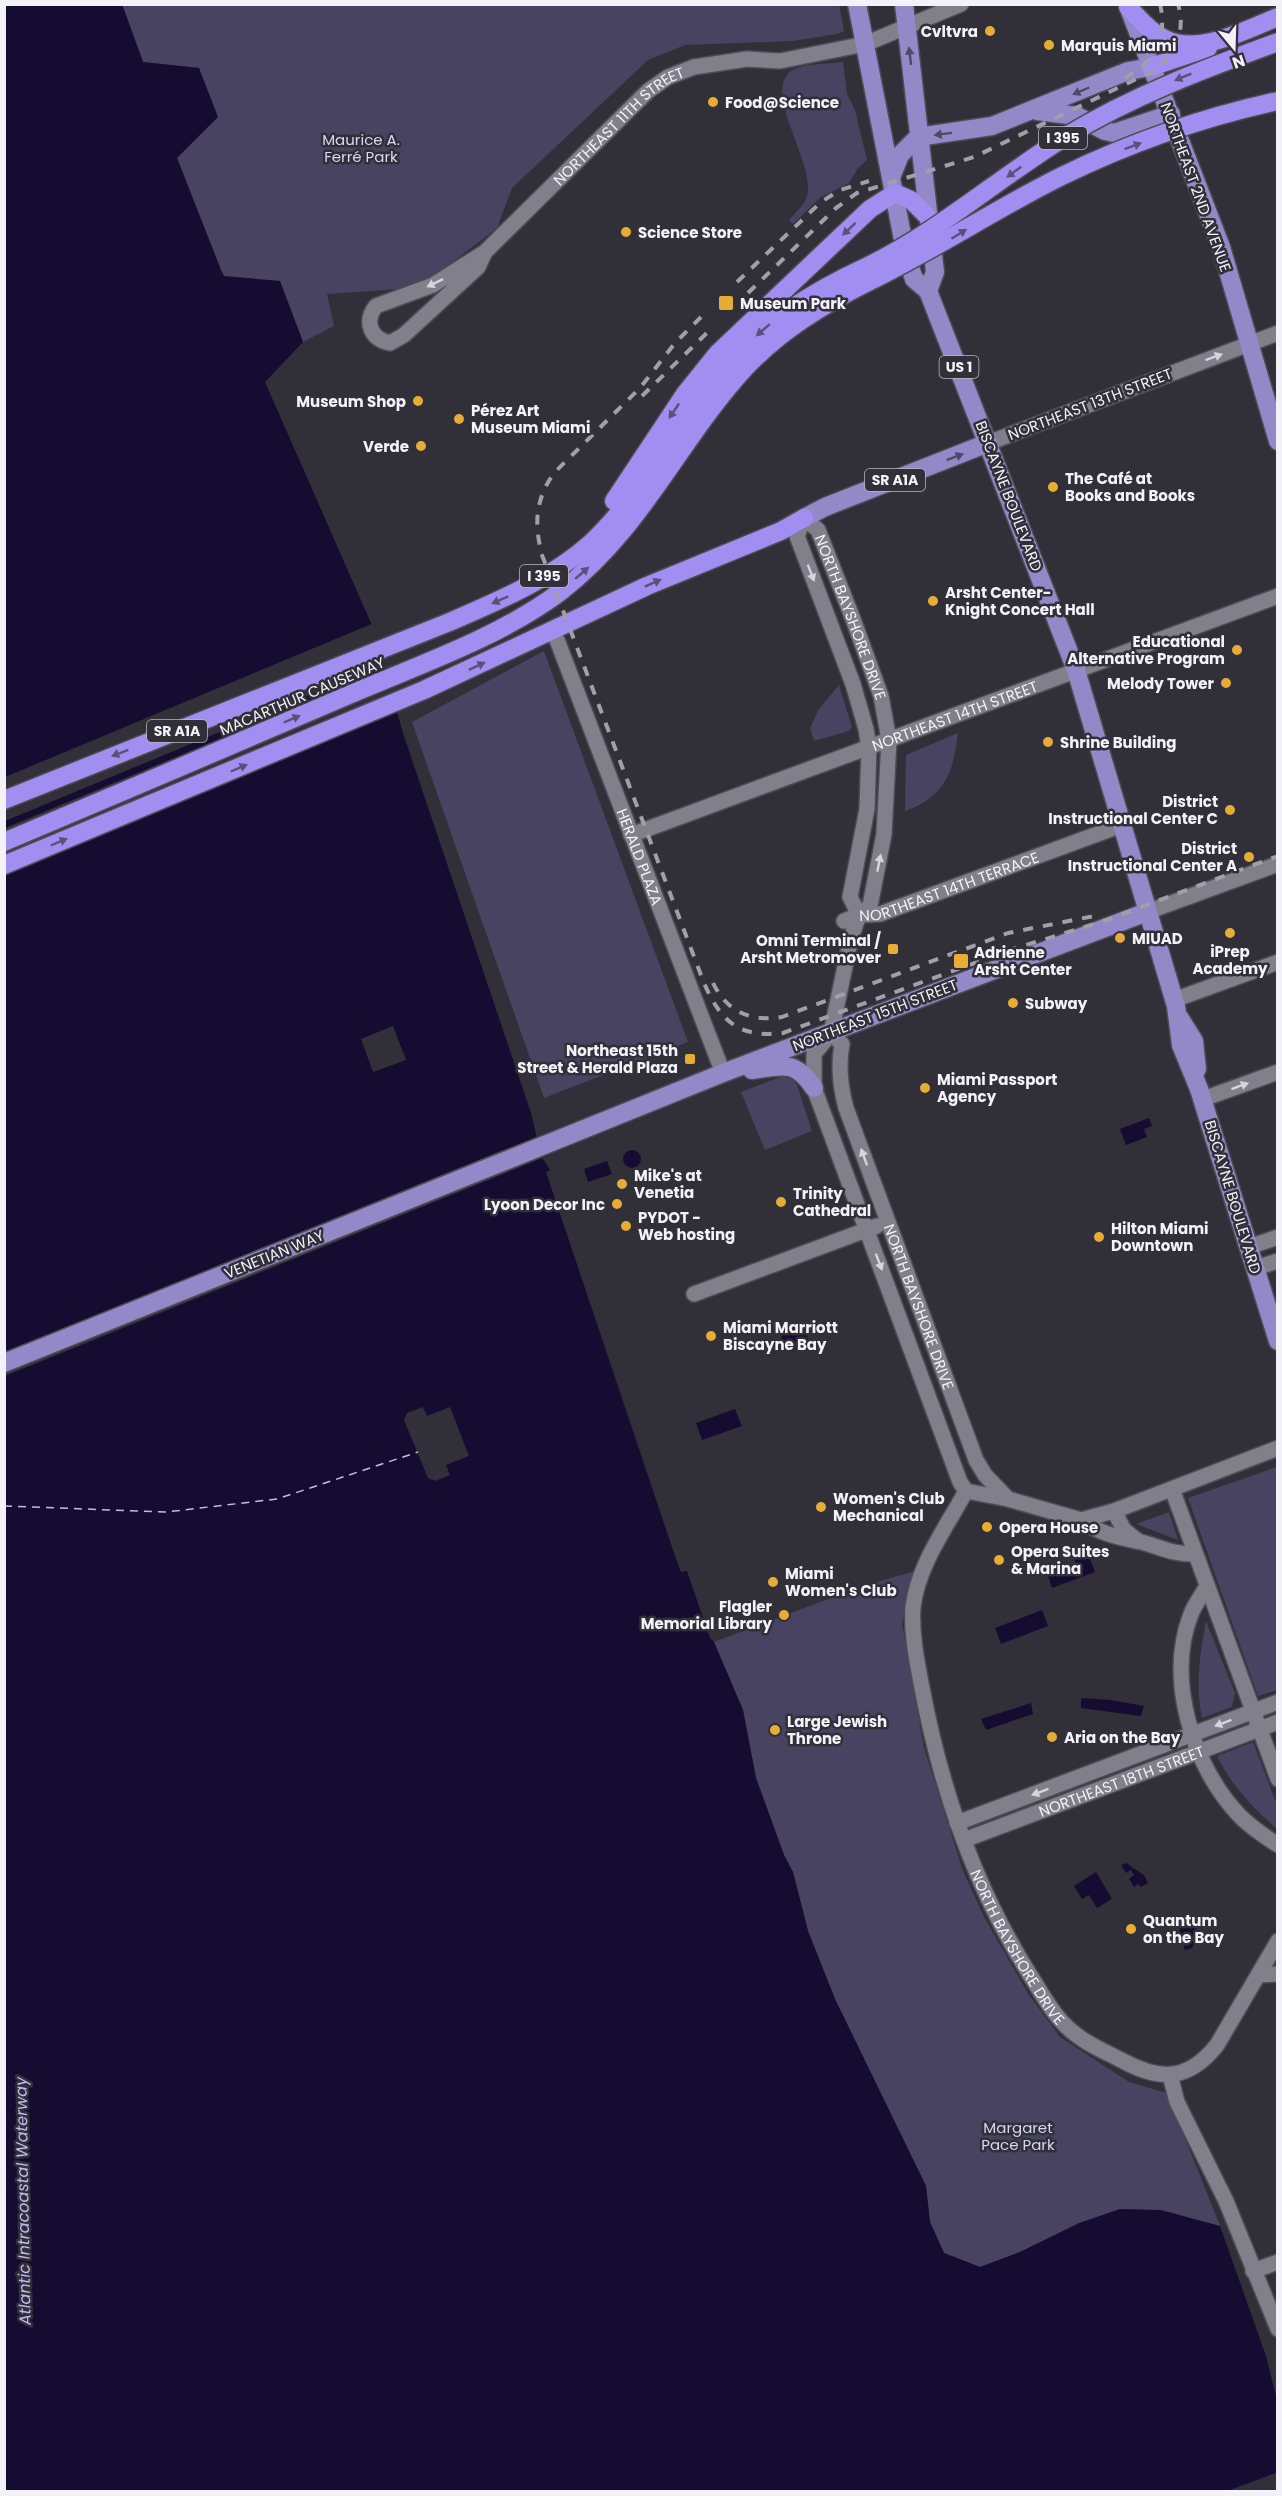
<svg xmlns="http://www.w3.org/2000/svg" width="1282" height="2496" font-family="Poppins,sans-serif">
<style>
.green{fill:#474360}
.water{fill:#160c32}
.pier{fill:#313039}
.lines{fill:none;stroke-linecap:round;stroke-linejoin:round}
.ferry{stroke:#c2baf4;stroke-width:1.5;stroke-dasharray:8 6;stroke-linecap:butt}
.minor-casing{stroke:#4d4c54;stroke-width:18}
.major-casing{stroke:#4d4c54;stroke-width:21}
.highway-casing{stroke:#4d4c54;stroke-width:21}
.minor{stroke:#807f8a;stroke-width:15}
.major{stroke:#9388c8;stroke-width:18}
.highway{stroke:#a08ef1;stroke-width:18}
.rail{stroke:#a1a0a8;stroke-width:4;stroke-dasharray:10 10;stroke-linecap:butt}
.highway-bridge-casing{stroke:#4d4c54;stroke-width:21;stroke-linecap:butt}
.highway-bridge{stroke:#a08ef1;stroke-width:18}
.oneway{fill:#4e4a64}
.oneway2{fill:#585179}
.oneway3{fill:#d6d5dd}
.poi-dot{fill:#e6ac36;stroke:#313039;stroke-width:2}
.labels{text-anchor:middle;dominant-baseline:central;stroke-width:5;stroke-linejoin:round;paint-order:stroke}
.shield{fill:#313039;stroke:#b9b8bf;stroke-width:1.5}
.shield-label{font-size:14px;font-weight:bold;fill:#f3f2f9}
.poi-label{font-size:15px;font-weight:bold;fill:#f3f2f9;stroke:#313039;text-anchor:start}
.street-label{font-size:15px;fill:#f3f2f9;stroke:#313039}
.park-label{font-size:15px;fill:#d9d6f3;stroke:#313039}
.water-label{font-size:16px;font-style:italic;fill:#c2baf4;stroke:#313039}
</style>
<rect width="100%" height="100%" fill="#313039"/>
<!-- green -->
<g class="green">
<polygon points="839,4 844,31 837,34 793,41 685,45 648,60 512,188 497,228 434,276 400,289 327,294 334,326 303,342 280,282 224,276 221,270 177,158 199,68 143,62 122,5"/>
<path d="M843 62 847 94 855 110 867 160 858 168 849 183 821 197 793 224 789 220C794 214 803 206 806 199 820 166 754 84 797 68 810 63 829 64 843 62Z"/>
<polygon points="544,651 688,1042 544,1098 412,722"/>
<polygon points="839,685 852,727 849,731 814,741 810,728 819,709"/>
<path d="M958 733C953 773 946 796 905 811L906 755Z"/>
<polygon points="783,1076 794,1080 797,1085 812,1131 765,1150 741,1092"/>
<polygon points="1277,1467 1277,1690 1258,1696 1188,1498"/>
<polygon points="1169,1512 1178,1540 1136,1524"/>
<polygon points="915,1571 902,1623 924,1748 963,1871 984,1917 1029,1995 1060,2037 1129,2082 1167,2093 1220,2226 1198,2221 1020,2252 980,2267 944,2253 930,2222 926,2186 835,1999 808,1931 793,1872 784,1855 756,1778 743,1710 714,1642 860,1587"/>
<path d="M1206 1621 1235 1693 1232 1707 1202 1718C1195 1684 1200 1655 1206 1621Z"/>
<path d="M1253 1742 1277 1805V1829C1253 1808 1231 1785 1217 1756Z"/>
</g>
<!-- water -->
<g class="water">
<polygon points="122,4 143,62 199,68 218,117 177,158 221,270 224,276 280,281 303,342 265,382 371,623 404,736 531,1113 541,1156 550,1170 546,1172 675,1556 681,1572 687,1571 710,1638 714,1642 743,1710 756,1778 784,1855 793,1872 808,1931 835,1999 926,2186 930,2222 944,2253 980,2267 1020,2252 1079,2223 1120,2209 1161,2210 1220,2226 1266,2356 1277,2400 1278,2472 1225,2492 5,2492 4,5"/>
<polygon points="1149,1118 1152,1126 1144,1129 1147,1137 1126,1145 1120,1129"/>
<circle cx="632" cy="1159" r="9"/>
<polygon points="607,1161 612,1174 588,1182 584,1169"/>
<polygon points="801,1327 808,1338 806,1342 793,1347 790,1351 778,1344 783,1334"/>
<polygon points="735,1409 742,1426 702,1440 696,1423"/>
<polygon points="1087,1551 1095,1572 1052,1588 1048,1576 1076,1565 1073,1556"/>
<polygon points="1042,1610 1048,1626 1001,1644 995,1628"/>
<polygon points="1081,1698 1111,1700 1144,1706 1141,1716 1081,1708"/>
<polygon points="1031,1703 1033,1714 986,1730 981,1719"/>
<polygon points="1126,1863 1144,1875 1148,1883 1141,1887 1138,1884 1134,1887 1129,1879 1134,1875 1131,1870 1126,1873 1121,1865"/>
<polygon points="1096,1872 1112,1899 1097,1908 1089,1895 1082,1899 1074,1886"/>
<polygon points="1188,1917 1189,1922 1196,1924 1197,1938 1192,1948 1185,1950 1177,1920"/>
</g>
<!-- pier -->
<g class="pier">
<polygon points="374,623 386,663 5,821 5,777"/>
<polygon points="388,669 399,709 5,874 5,828"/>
<polygon points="393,1026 406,1060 373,1072 361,1039"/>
<polygon points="538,1136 545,1157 5,1376 5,1352"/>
<polygon points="423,1407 427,1416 450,1407 469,1456 446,1465 450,1475 435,1481 428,1478 404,1420 407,1413"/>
</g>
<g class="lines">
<!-- ferry -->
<polyline class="ferry" points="4,1506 166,1512 277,1499 418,1452"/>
<defs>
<g id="minor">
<path id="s1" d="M485 252 478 267 404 335 390 343C370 339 364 321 376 306L433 285 485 252 648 91 668 77 694 67 747 59 780 61 865 44 961 4"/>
<polyline points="988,443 1278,333"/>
<path id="s2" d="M557 640 723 1073"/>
<path id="s3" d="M631 835 1278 596"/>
<polyline points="1147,912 1278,864"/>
<path id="s4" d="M859 915 850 897 867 809 869 748 866 729 853 684 797 536 804 518 818 530 853 619 881 696 889 740 884 834 870 906 859 915 851 938 831 1033 814 1054V1088L960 1482 966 1491 1008 1499 1081 1520 1114 1511 1278 1448"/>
<path id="s5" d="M844 921 859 915 880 914 1122 825"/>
<polyline points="1174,1000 1278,962"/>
<path id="s6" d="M831 1033 842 1044C838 1066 840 1086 846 1108L976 1460 985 1475 1008 1499"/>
<polyline points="1203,1099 1278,1072"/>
<polyline points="1249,1247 1278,1237"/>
<polyline points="1255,1268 1278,1261"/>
<polyline points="694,1294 877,1226"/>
<polyline points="1172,1489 1278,1779"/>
<path id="s7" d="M966 1491C947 1526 918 1565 913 1607 911 1633 917 1662 922 1688 941 1789 975 1888 1030 1975 1041 1992 1050 2010 1064 2024 1081 2042 1104 2051 1125 2062 1163 2082 1190 2079 1217 2045L1278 1941"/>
<polyline points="1114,1511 1124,1530 1138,1541"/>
<path d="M1081 1520C1100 1534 1118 1537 1141 1542 1160 1547 1175 1555 1195 1554"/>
<path d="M1207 1586C1202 1595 1195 1604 1191 1614 1166 1678 1192 1765 1238 1814 1249 1826 1264 1836 1278 1845"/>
<polyline points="957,1823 1278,1702"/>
<path id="s8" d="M964 1840 1278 1722"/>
<polyline points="1259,1975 1278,1974"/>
<polyline points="1170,2075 1177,2102 1226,2201 1278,2329"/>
<polyline points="1253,2271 1278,2262"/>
</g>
<g id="major">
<polyline points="857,4 906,255 914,279 928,291 1076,670 1176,1006 1181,1045 1199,1089 1278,1341"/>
<polyline points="904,4 935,272 928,291"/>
<polyline points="1128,6 1221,247 1278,441"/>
<polyline points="1037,111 1077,116 1105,131 1114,133 1171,114"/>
<polyline points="892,175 900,155 918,137 992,126 1128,71 1151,67"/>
<polyline points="804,518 825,507 988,443"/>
<polyline points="1179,1017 1194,1041 1197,1069"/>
<path d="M752 1070C782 1066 795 1059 814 1088"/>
<polyline points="4,1363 723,1073 1147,912"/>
</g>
<g id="highway">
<path d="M1128 7C1139 18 1149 31 1163 38 1197 57 1245 30 1278 17"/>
<polyline points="1151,67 1208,48"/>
<polyline points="614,501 685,394 718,353 870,209 895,193 911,200 927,216"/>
<path d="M4 800 452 621C500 600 551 579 591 543 644 493 676 425 723 370 762 323 812 292 866 267"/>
<path d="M4 842C120 793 235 744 351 694 421 664 498 638 560 592 642 529 678 441 745 368 781 330 824 304 870 281"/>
<polyline points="4,865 424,690 647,586 781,531 804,518"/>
</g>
</defs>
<!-- minor casing -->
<use href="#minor" class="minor-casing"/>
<!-- major casing -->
<use href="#major" class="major-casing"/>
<!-- highway casing -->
<use href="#highway" class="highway-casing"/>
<!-- minor -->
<use href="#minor" class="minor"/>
<!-- major -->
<use href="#major" class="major"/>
<!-- highway -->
<use href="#highway" class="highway"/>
<!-- rail -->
<g class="rail">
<path d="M1125 78C1154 62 1168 37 1160 4"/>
<polyline points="737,282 821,202 840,190 869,181"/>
<path d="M748 293 836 208 857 193 974 157 1155 70C1176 53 1186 31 1178 4"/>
<path d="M701 317 675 343 640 388 554 473C535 500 534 524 542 555L704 983C721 1022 739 1038 783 1033L1013 949 1101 922 1278 856"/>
<polyline points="642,396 712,328"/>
<path d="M713 983C727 1012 751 1022 782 1017L1008 933 1094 916"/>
</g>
<defs>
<g id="highway-bridge">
<path d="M866 267C938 232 997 179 1065 137 1132 96 1204 69 1278 42"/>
<path d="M870 281C936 249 997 208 1062 176 1130 143 1204 117 1278 101"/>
</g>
</defs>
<!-- highway-bridge casing -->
<use href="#highway-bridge" class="highway-bridge-casing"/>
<!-- highway-bridge -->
<use href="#highway-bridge" class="highway-bridge"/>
</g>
<!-- one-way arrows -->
<defs><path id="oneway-solid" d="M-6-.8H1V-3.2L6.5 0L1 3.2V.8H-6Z" transform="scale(1.5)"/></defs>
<g class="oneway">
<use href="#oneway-solid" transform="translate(910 56) rotate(-97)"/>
<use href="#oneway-solid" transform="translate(1081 91) rotate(157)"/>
<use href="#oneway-solid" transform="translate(943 134) rotate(173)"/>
<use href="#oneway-solid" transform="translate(955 457) rotate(-21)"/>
</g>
<g class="oneway2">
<use href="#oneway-solid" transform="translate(1183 77) rotate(158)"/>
<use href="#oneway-solid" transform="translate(1133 146) rotate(-20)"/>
<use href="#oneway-solid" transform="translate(1014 172) rotate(144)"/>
<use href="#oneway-solid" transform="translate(849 229) rotate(137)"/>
<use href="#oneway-solid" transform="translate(959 234) rotate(-32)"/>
<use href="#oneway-solid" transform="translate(763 330) rotate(139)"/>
<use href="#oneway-solid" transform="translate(674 411) rotate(124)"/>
<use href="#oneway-solid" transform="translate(582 573) rotate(-41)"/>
<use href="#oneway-solid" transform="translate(653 583) rotate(-24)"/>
<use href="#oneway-solid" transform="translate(500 600) rotate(156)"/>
<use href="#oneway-solid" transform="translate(477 666) rotate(-25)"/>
<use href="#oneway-solid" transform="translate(292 719) rotate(-23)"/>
<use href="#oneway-solid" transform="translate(120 753) rotate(159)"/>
<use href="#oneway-solid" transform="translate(239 768) rotate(-23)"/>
<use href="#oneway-solid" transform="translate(59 842) rotate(-23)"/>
</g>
<g class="oneway3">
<use href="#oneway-solid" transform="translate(435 283) rotate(154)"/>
<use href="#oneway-solid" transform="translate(1214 357) rotate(-20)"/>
<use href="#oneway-solid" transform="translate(811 573) rotate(69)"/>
<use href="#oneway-solid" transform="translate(879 863) rotate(-79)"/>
<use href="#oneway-solid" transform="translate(1240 1086) rotate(-20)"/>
<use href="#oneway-solid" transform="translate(864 1157) rotate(-110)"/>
<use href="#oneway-solid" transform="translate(879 1262) rotate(69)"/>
<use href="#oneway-solid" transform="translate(1223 1723) rotate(159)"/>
<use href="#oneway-solid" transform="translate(1040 1792) rotate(159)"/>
</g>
<!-- markers -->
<g class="poi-dot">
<circle cx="990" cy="31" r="6"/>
<circle cx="1049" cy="45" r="6"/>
<circle cx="713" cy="102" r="6"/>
<circle cx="626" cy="232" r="6"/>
<rect x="718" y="295" width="16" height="16" rx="3"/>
<circle cx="418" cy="401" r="6"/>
<circle cx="459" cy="419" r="6"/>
<circle cx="421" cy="446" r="6"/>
<circle cx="1053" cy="487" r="6"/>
<circle cx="933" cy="601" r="6"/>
<circle cx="1237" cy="650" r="6"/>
<circle cx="1226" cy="683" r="6"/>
<circle cx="1048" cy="742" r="6"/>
<circle cx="1230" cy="810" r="6"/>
<circle cx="1249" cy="857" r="6"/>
<circle cx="1230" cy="933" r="6"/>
<circle cx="1120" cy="938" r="6"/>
<rect x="887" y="943" width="12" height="12" rx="3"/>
<rect x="953" y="953" width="16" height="16" rx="3"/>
<circle cx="1013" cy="1003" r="6"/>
<rect x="684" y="1053" width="12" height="12" rx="3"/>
<circle cx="925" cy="1088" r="6"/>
<circle cx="622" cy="1184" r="6"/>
<circle cx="781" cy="1202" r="6"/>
<circle cx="617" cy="1204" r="6"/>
<circle cx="626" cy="1226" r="6"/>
<circle cx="1099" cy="1237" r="6"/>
<circle cx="711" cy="1336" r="6"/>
<circle cx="821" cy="1507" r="6"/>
<circle cx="987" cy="1527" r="6"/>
<circle cx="999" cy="1560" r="6"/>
<circle cx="773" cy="1582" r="6"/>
<circle cx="784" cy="1615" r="6"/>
<circle cx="775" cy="1730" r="6"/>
<circle cx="1052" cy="1737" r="6"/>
<circle cx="1131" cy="1929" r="6"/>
</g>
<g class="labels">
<!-- shield labels -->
<g class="shield">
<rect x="1039" y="127" width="48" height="22" rx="4.5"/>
<rect x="939.5" y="356" width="39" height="22" rx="4.5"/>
<rect x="865" y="469" width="60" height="22" rx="4.5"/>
<rect x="520" y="565" width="48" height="22" rx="4.5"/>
<rect x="147" y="720" width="60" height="22" rx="4.5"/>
</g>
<g class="shield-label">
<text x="1063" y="138">I 395</text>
<text x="959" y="367">US 1</text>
<text x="895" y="480">SR A1A</text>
<text x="544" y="576">I 395</text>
<text x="177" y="731">SR A1A</text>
</g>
<!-- poi labels -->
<g class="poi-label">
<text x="978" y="31" text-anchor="end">Cvltvra</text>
<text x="1061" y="45">Marquis Miami</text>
<text x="725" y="102">Food@Science</text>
<text x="638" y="232">Science Store</text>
<text x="740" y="303">Museum Park</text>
<text x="406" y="401" text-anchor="end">Museum Shop</text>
<text x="471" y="410">Pérez Art<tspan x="471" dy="17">Museum Miami</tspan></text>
<text x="409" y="446" text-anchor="end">Verde</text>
<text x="1065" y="478">The Café at<tspan x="1065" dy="17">Books and Books</tspan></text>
<text x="945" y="592">Arsht Center-<tspan x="945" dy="17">Knight Concert Hall</tspan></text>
<text x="1225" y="641" text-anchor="end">Educational<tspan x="1225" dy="17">Alternative Program</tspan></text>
<text x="1214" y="683" text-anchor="end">Melody Tower</text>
<text x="1060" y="742">Shrine Building</text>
<text x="1218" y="801" text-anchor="end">District<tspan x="1218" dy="17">Instructional Center C</tspan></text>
<text x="1237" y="848" text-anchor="end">District<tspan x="1237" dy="17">Instructional Center A</tspan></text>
<text x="1132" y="938">MIUAD</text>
<text x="881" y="940" text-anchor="end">Omni Terminal /<tspan x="881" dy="17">Arsht Metromover</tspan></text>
<text x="1230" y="951" text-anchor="middle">iPrep<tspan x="1230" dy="17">Academy</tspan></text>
<text x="974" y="952">Adrienne<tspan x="974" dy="17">Arsht Center</tspan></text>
<text x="1025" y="1003">Subway</text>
<text x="678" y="1050" text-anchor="end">Northeast 15th<tspan x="678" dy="17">Street &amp; Herald Plaza</tspan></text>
<text x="937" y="1079">Miami Passport<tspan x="937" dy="17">Agency</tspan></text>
<text x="634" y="1175">Mike's at<tspan x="634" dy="17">Venetia</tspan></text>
<text x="793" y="1193">Trinity<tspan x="793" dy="17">Cathedral</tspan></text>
<text x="605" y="1204" text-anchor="end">Lyoon Decor Inc</text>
<text x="638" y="1217">PYDOT -<tspan x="638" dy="17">Web hosting</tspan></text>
<text x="1111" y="1228">Hilton Miami<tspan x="1111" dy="17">Downtown</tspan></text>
<text x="723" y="1327">Miami Marriott<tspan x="723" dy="17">Biscayne Bay</tspan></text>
<text x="833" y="1498">Women's Club<tspan x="833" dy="17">Mechanical</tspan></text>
<text x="999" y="1527">Opera House</text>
<text x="1011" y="1551">Opera Suites<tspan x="1011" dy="17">&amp; Marina</tspan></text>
<text x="785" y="1573">Miami<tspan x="785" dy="17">Women's Club</tspan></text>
<text x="772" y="1606" text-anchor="end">Flagler<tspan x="772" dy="17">Memorial Library</tspan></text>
<text x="787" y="1721">Large Jewish<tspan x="787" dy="17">Throne</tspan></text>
<text x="1064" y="1737">Aria on the Bay</text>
<text x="1143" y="1920">Quantum<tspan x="1143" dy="17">on the Bay</tspan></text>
</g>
<!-- street labels -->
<g class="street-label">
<text stroke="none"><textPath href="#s1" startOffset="489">NORTHEAST 11TH STREET</textPath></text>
<text transform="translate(1196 187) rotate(70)">NORTHEAST 2ND AVENUE</text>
<text transform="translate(1090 404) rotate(-21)">NORTHEAST 13TH STREET</text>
<text transform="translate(1009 496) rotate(69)">BISCAYNE BOULEVARD</text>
<text stroke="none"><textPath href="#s4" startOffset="526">NORTH BAYSHORE DRIVE</textPath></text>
<text transform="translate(302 696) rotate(-23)">MACARTHUR CAUSEWAY</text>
<text stroke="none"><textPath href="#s3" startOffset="345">NORTHEAST 14TH STREET</textPath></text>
<text stroke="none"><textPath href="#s2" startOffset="232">HERALD PLAZA</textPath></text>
<text stroke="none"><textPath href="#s5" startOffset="111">NORTHEAST 14TH TERRACE</textPath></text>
<text transform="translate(875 1015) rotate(-21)">NORTHEAST 15TH STREET</text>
<text transform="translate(1233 1197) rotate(73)">BISCAYNE BOULEVARD</text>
<text transform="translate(274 1254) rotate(-22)">VENETIAN WAY</text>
<text stroke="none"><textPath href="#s6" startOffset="292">NORTH BAYSHORE DRIVE</textPath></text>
<text stroke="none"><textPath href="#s8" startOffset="168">NORTHEAST 18TH STREET</textPath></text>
<text stroke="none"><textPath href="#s7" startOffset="488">NORTH BAYSHORE DRIVE</textPath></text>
</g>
<!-- park labels -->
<g class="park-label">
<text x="361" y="139">Maurice A.<tspan x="361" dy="17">Ferré Park</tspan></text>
<text x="1018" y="2127">Margaret<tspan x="1018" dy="17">Pace Park</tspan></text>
</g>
<!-- water labels -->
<g class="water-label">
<text transform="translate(23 2201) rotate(-91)">Atlantic Intracoastal Waterway</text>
</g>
</g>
<!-- border -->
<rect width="1282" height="2496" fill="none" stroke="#f3f2f9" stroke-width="12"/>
<!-- north arrow -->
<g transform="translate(1234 48) rotate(161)" stroke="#313039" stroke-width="4.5" paint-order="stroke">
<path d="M0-4.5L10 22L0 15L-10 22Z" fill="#f3f2f9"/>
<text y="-9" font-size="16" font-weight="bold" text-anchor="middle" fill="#f3f2f9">N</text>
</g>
</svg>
